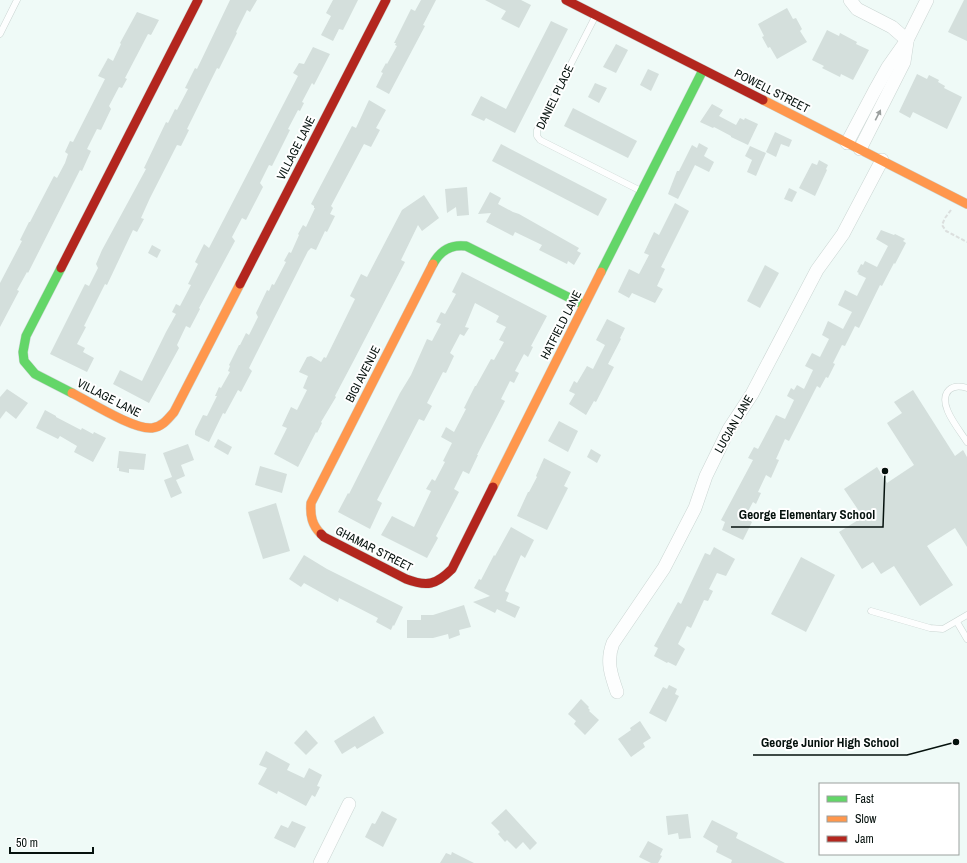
<svg xmlns="http://www.w3.org/2000/svg" width="967" height="863" font-family="'Archivo Narrow',sans-serif">
<style>
.building{fill:#d4dfdc}
.lines{fill:none;stroke-linecap:round;stroke-linejoin:round}
.lane-casing{stroke:#cad5d2;stroke-width:7}
.street-casing{stroke:#cad5d2;stroke-width:14}
.fast-casing{stroke:#cad5d2;stroke-width:10}
.slow-casing{stroke:#cad5d2;stroke-width:10}
.jam-casing{stroke:#cad5d2;stroke-width:10}
.path{stroke:#dbdfde;stroke-width:2;stroke-dasharray:4 2;stroke-linecap:butt}
.lane{stroke:#fdfefe;stroke-width:6}
.street{stroke:#fdfefe;stroke-width:13}
.fast{stroke:#63d668;stroke-width:9}
.slow{stroke:#ff974d;stroke-width:9}
.jam{stroke:#b3261e;stroke-width:9}
.oneway{fill:#9a9f9e}
.labels{text-anchor:middle;dominant-baseline:central;stroke-width:4;stroke-linejoin:round;paint-order:stroke}
.street-label{font-size:12px;fill:#05110d;stroke:#fff}
.leader{fill:none;stroke:#05110d;stroke-width:1.5}
.callout-dot{fill:#05110d;stroke:#fff;stroke-width:1.5}
.callout-label{font-size:13px;text-anchor:middle;font-weight:bold;fill:#05110d;stroke:#fff;stroke-width:4;stroke-linejoin:round;paint-order:stroke}
</style>
<rect width="100%" height="100%" fill="#effaf7"/>
<!-- building -->
<g class="building">
<polygon points="230,0 257,0 250,12 247,10 236,32 237,33 219,69 217,68 187,129 189,130 181,146 177,145 150,198 141,218 144,219 137,232 133,230 107,285 105,284 84,326 86,327 77,344 85,348 83,352 94,358 87,372 50,354 85,284 89,286 98,268 96,264 102,250 146,169 144,168 166,122 168,123 175,109 177,110 188,89 185,88 195,68 197,69"/>
<polygon points="333,0 358,0 343,30 339,29 333,41 321,35 331,16 326,13"/>
<polygon points="421,0 436,0 423,25 425,26 389,94 376,87 383,73 381,72 386,63 387,64 397,46 395,45 396,43 394,43 411,9 415,11"/>
<polygon points="485,0 521,0 531,5 519,28 501,19 506,11"/>
<polygon points="964,0 967,0 967,41 948,32"/>
<polygon points="787,8 793,19 796,18 802,29 800,31 807,42 777,59 770,47 768,48 762,37 764,36 758,24"/>
<polygon points="137,12 159,20 151,35 148,34 125,78 127,79 122,88 119,87 109,106 111,109 101,130 97,129 87,149 91,151 82,171 80,170 28,273 27,272 17,290 19,291 0,327 0,283 22,241 20,240 29,222 30,222 54,176 57,178 65,163 68,154 65,152 70,141 73,142 105,79 98,76 108,58 113,61 121,44 120,43"/>
<polygon points="551,21 568,29 515,133 486,118 484,121 471,115 481,96 506,109"/>
<polygon points="827,30 839,36 840,33 857,42 856,44 869,50 853,80 841,74 840,77 822,68 824,66 812,60"/>
<polygon points="616,44 628,50 616,73 603,67"/>
<polygon points="313,47 330,54 314,85 312,83 302,102 304,103 300,111 298,110 288,129 290,130 272,166 269,165 260,183 263,187 246,220 242,218 232,237 235,241 199,308 200,309 190,328 186,326 177,345 179,348 149,403 113,384 120,370 142,381 166,332 176,314 172,312 176,304 180,306 191,285 188,284 198,264 195,262 204,244 209,248 298,76 293,73 299,63 304,64"/>
<polygon points="648,69 659,74 651,91 640,85"/>
<polygon points="917,74 927,79 929,75 939,80 938,82 945,86 944,88 962,97 947,129 913,112 910,118 899,112"/>
<polygon points="595,83 607,88 599,103 588,97"/>
<polygon points="369,100 386,110 376,128 380,130 371,147 364,144 331,206 333,208 330,214 335,216 327,232 325,231 316,250 311,248 308,251 249,368 252,371 241,392 238,390 225,414 223,413 209,442 195,435 195,431 203,415 207,416 217,396 215,396 219,387 221,388 230,372 228,371 230,366 229,365 239,345 240,345 246,333 249,335 258,317 256,313 267,290 269,291 272,284 274,285 286,262 284,261 289,252 291,253 299,235 298,234 303,225 306,227 315,208 314,208 314,206 311,204 352,126 356,128"/>
<polygon points="712,104 723,110 719,116 736,125 740,118 744,120 745,118 758,124 748,145 731,137 731,136 714,127 713,128 700,122"/>
<polygon points="573,108 637,141 628,158 564,126"/>
<polygon points="775,132 792,140 789,147 781,144 776,157 766,152"/>
<polygon points="699,143 708,148 704,156 714,162 709,172 695,165 678,199 668,194 677,171 679,171 692,145 697,148"/>
<polygon points="501,144 607,199 598,216 492,161"/>
<polygon points="750,146 766,153 756,176 747,172 752,160 745,156"/>
<polygon points="819,160 828,165 826,169 827,170 815,196 799,188 812,163 817,165"/>
<polygon points="467,187 469,215 457,216 456,207 447,213 445,189"/>
<polygon points="789,188 797,192 792,202 784,199"/>
<polygon points="490,192 501,198 498,204 513,212 519,214 579,248 577,251 581,253 574,265 568,261 567,264 539,250 542,245 515,232 513,236 486,222 491,213 478,214"/>
<polygon points="424,195 439,218 422,231 418,225 401,260 405,262 353,362 335,396 336,397 321,422 322,423 317,433 316,432 298,467 274,454 287,428 282,426 291,407 297,410 307,390 303,388 308,376 299,372 307,357 311,356 321,362 324,357 326,358 355,299 350,296 361,274 367,277 402,210"/>
<polygon points="675,203 689,211 661,267 665,269 657,286 663,289 655,303 632,293 629,298 618,292 629,269 639,274 649,255 644,253 654,232 659,235"/>
<polygon points="881,230 894,235 895,234 905,239 903,241 906,243 895,264 894,263 882,286 880,285 859,328 855,326 845,346 842,345 833,363 835,364 828,378 826,377 820,388 817,386 789,441 785,439 776,459 779,460 771,478 766,475 758,492 761,493 756,504 753,502 745,517 752,522 743,540 722,530 725,522 721,520 753,460 748,458 754,447 758,449 776,415 785,419 794,400 787,396 791,388 794,390 797,385 804,389 813,370 805,366 812,353 820,357 829,339 822,335 828,321 843,329 852,312 838,305 845,290 857,296 866,278 858,274 859,273 857,272 861,264 863,265 865,261 877,267 888,246 876,239"/>
<polygon points="152,245 161,250 157,258 148,253"/>
<polygon points="765,265 779,273 760,308 747,301"/>
<polygon points="462,272 547,316 531,346 533,347 528,357 524,354 515,371 519,373 514,383 510,381 501,399 505,401 477,455 478,455 469,474 463,471 454,489 459,492 436,536 438,538 427,558 381,535 392,516 414,527 431,491 426,489 432,479 435,481 445,462 443,461 452,443 441,437 446,427 454,432 466,409 464,408 475,386 476,386 491,359 494,360 504,342 499,340 506,327 496,322 499,316 475,303 465,327 469,328 464,336 460,334 450,353 454,356 446,373 443,372 427,403 432,406 424,421 419,419 377,500 382,503 370,529 338,512 348,493 349,494 400,393 411,375 427,339 432,341 441,324 436,322 441,312 445,314 456,294 452,292"/>
<polygon points="607,319 625,328 620,338 621,339 608,364 614,367 596,402 594,401 586,415 569,404 575,394 569,391 574,381 577,383 587,366 593,369 605,345 596,340"/>
<polygon points="7,389 28,403 16,419 6,411 0,419 0,397"/>
<polygon points="913,390 955,456 963,450 967,457 967,547 955,528 927,546 953,585 920,606 894,566 881,574 873,562 862,569 839,532 863,517 844,489 877,467 887,483 914,465 887,423 902,413 894,402"/>
<polygon points="45,410 56,416 56,417 81,430 82,428 93,434 94,432 106,438 93,462 74,452 77,446 60,436 58,439 36,428"/>
<polygon points="559,421 578,431 568,452 548,441"/>
<polygon points="218,439 232,447 228,455 214,447"/>
<polygon points="188,444 194,460 181,465 185,476 176,480 182,493 171,498 164,480 172,477 163,453"/>
<polygon points="591,449 601,455 597,463 587,457"/>
<polygon points="119,451 146,454 144,470 129,469 129,473 119,471 119,468 117,468"/>
<polygon points="544,458 571,472 564,486 568,488 547,530 517,516 528,492 529,492 537,477 536,476"/>
<polygon points="260,466 287,474 282,493 255,485"/>
<polygon points="276,503 290,551 263,559 248,512"/>
<polygon points="511,527 534,540 525,558 521,555 505,591 509,593 506,601 520,607 515,618 497,609 495,613 473,602 490,596 474,588 479,579 481,580 494,555 495,556"/>
<polygon points="714,547 735,559 726,576 717,573 709,589 713,591 708,601 704,600 691,628 687,626 678,644 685,649 676,666 668,662 667,663 654,656 658,648 654,646 678,602 681,604 705,553 710,555"/>
<polygon points="304,555 327,569 403,607 394,626 393,625 391,630 376,622 378,618 339,598 338,602 304,583 301,587 289,579"/>
<polygon points="801,557 835,575 806,632 771,614"/>
<polygon points="464,605 471,627 459,630 460,635 449,639 448,634 433,638 407,638 407,620 421,620 421,615 433,615"/>
<polygon points="669,685 677,689 675,694 679,696 666,722 649,713 663,687 667,689"/>
<polygon points="581,699 589,707 588,708 590,710 589,711 599,720 585,735 574,724 576,721 568,714"/>
<polygon points="374,716 384,733 357,749 355,746 342,754 334,741"/>
<polygon points="640,721 651,738 643,743 645,747 631,757 618,739 631,730 630,728"/>
<polygon points="306,730 318,743 306,755 294,743"/>
<polygon points="266,751 290,764 287,770 304,778 309,768 322,775 317,786 320,787 315,797 312,795 306,806 278,791 277,794 258,784 267,768 259,765"/>
<polygon points="506,809 537,843 530,850 523,842 516,849 507,840 505,842 498,834 500,832 491,823"/>
<polygon points="382,811 397,819 383,847 365,837 372,823 375,824"/>
<polygon points="688,814 691,838 679,839 678,833 668,835 666,816"/>
<polygon points="712,820 738,833 736,838 785,863 731,863 732,860 716,852 718,846 703,837"/>
<polygon points="292,821 306,827 295,848 274,838 281,825 288,828"/>
<polygon points="648,841 663,849 660,855 662,856 658,863 651,863 639,857"/>
<polygon points="452,852 474,863 440,863 446,853 451,855"/>
</g>
<g class="lines">
<defs>
<g id="lane">
<polyline points="595,17 537,130 537,136 540,140 641,191"/>
<polyline points="0,34 17,0"/>
<path d="M967 388C961 386 954 385 949 390 936 403 959 429 967 442"/>
<polyline points="871,611 930,628 943,629 967,615"/>
<polyline points="957,622 967,639"/>
</g>
<g id="street">
<polyline points="850,0 857,9 892,27 907,40"/>
<polyline points="847,143 874,92 888,67 907,40 927,0"/>
<polyline points="860,149 904,62 907,42"/>
<path d="M617 692C611 675 606 661 613 643L664 568 695 508 706 476 729 429 752 394 817 270 843 234 882 160"/>
<polyline points="320,863 349,804"/>
</g>
<g id="fast">
<path d="M433 264C440 251 451 244 466 246L584 305"/>
<polyline points="61,268 26,336 23,352 24,361 35,374 72,393"/>
<polyline points="601,272 703,70"/>
</g>
<g id="slow">
<polyline points="763,100 967,204"/>
<path d="M72 393C90 402 134 430 152 428 162 427 168 419 174 412L240 284"/>
<polyline points="493,487 601,272"/>
<path d="M321 534C312 525 310 516 311 503L433 264"/>
</g>
<g id="jam">
<polyline points="566,0 763,100"/>
<polyline points="61,268 198,0"/>
<polyline points="240,284 386,0"/>
<path d="M321 534 324 537 406 579C427 587 436 585 452 569L493 487"/>
</g>
</defs>
<!-- lane casing -->
<use href="#lane" class="lane-casing"/>
<!-- street casing -->
<use href="#street" class="street-casing"/>
<!-- fast casing -->
<use href="#fast" class="fast-casing"/>
<!-- slow casing -->
<use href="#slow" class="slow-casing"/>
<!-- jam casing -->
<use href="#jam" class="jam-casing"/>
<!-- path -->
<polyline class="path" points="951,210 945,218 942,225 946,231 967,242"/>
<!-- lane -->
<use href="#lane" class="lane"/>
<!-- street -->
<use href="#street" class="street"/>
<!-- fast -->
<use href="#fast" class="fast"/>
<!-- slow -->
<use href="#slow" class="slow"/>
<!-- jam -->
<use href="#jam" class="jam"/>
</g>
<!-- one-way arrows -->
<defs><path id="oneway-solid" d="M-6-.8H1V-3.2L6.5 0L1 3.2V.8H-6Z"/></defs>
<use class="oneway" href="#oneway-solid" transform="translate(878 115) rotate(-63)"/>
<g class="labels">
<!-- street labels -->
<g class="street-label">
<text transform="translate(772 91) rotate(27)">POWELL STREET</text>
<text transform="translate(555 97) rotate(-64)">DANIEL PLACE</text>
<text transform="translate(296 148) rotate(-63)">VILLAGE LANE</text>
<text transform="translate(561 325) rotate(-63)">HATFIELD LANE</text>
<text transform="translate(363 374) rotate(-63)">BIGI AVENUE</text>
<text transform="translate(109 398) rotate(27)">VILLAGE LANE</text>
<text transform="translate(734 424) rotate(-60)">LUCIAN LANE</text>
<text transform="translate(374 549) rotate(27)">GHAMAR STREET</text>
</g>
</g>
<!-- callouts -->
<path class="leader" d="M885 471L883 527H731M956 742L907 755H753"/>
<g class="callout-dot">
<circle cx="885" cy="471" r="4"/>
<circle cx="956" cy="742" r="4"/>
</g>
<g class="callout-label">
<text x="807" y="519">George Elementary School</text>
<text x="830" y="747">George Junior High School</text>
</g>
<!-- legend -->
<rect x="819" y="783" width="140" height="72" fill="#ffffff" stroke="#9ba09e"/>
<rect x="827" y="796" width="20" height="6" fill="#63d668" stroke="#9ba09e"/>
<text x="855" y="803" font-size="12" fill="#05110d">Fast</text>
<rect x="827" y="816" width="20" height="6" fill="#ff974d" stroke="#9ba09e"/>
<text x="855" y="823" font-size="12" fill="#05110d">Slow</text>
<rect x="827" y="836" width="20" height="6" fill="#b3261e" stroke="#9ba09e"/>
<text x="855" y="843" font-size="12" fill="#05110d">Jam</text>
<!-- scale -->
<path d="M10 847v6h83v-6" fill="none" stroke="#05110d" stroke-width="2"/>
<text x="16" y="847" font-size="12" fill="#05110d" stroke="#ffffff" stroke-width="3" paint-order="stroke">50 m</text>
</svg>
